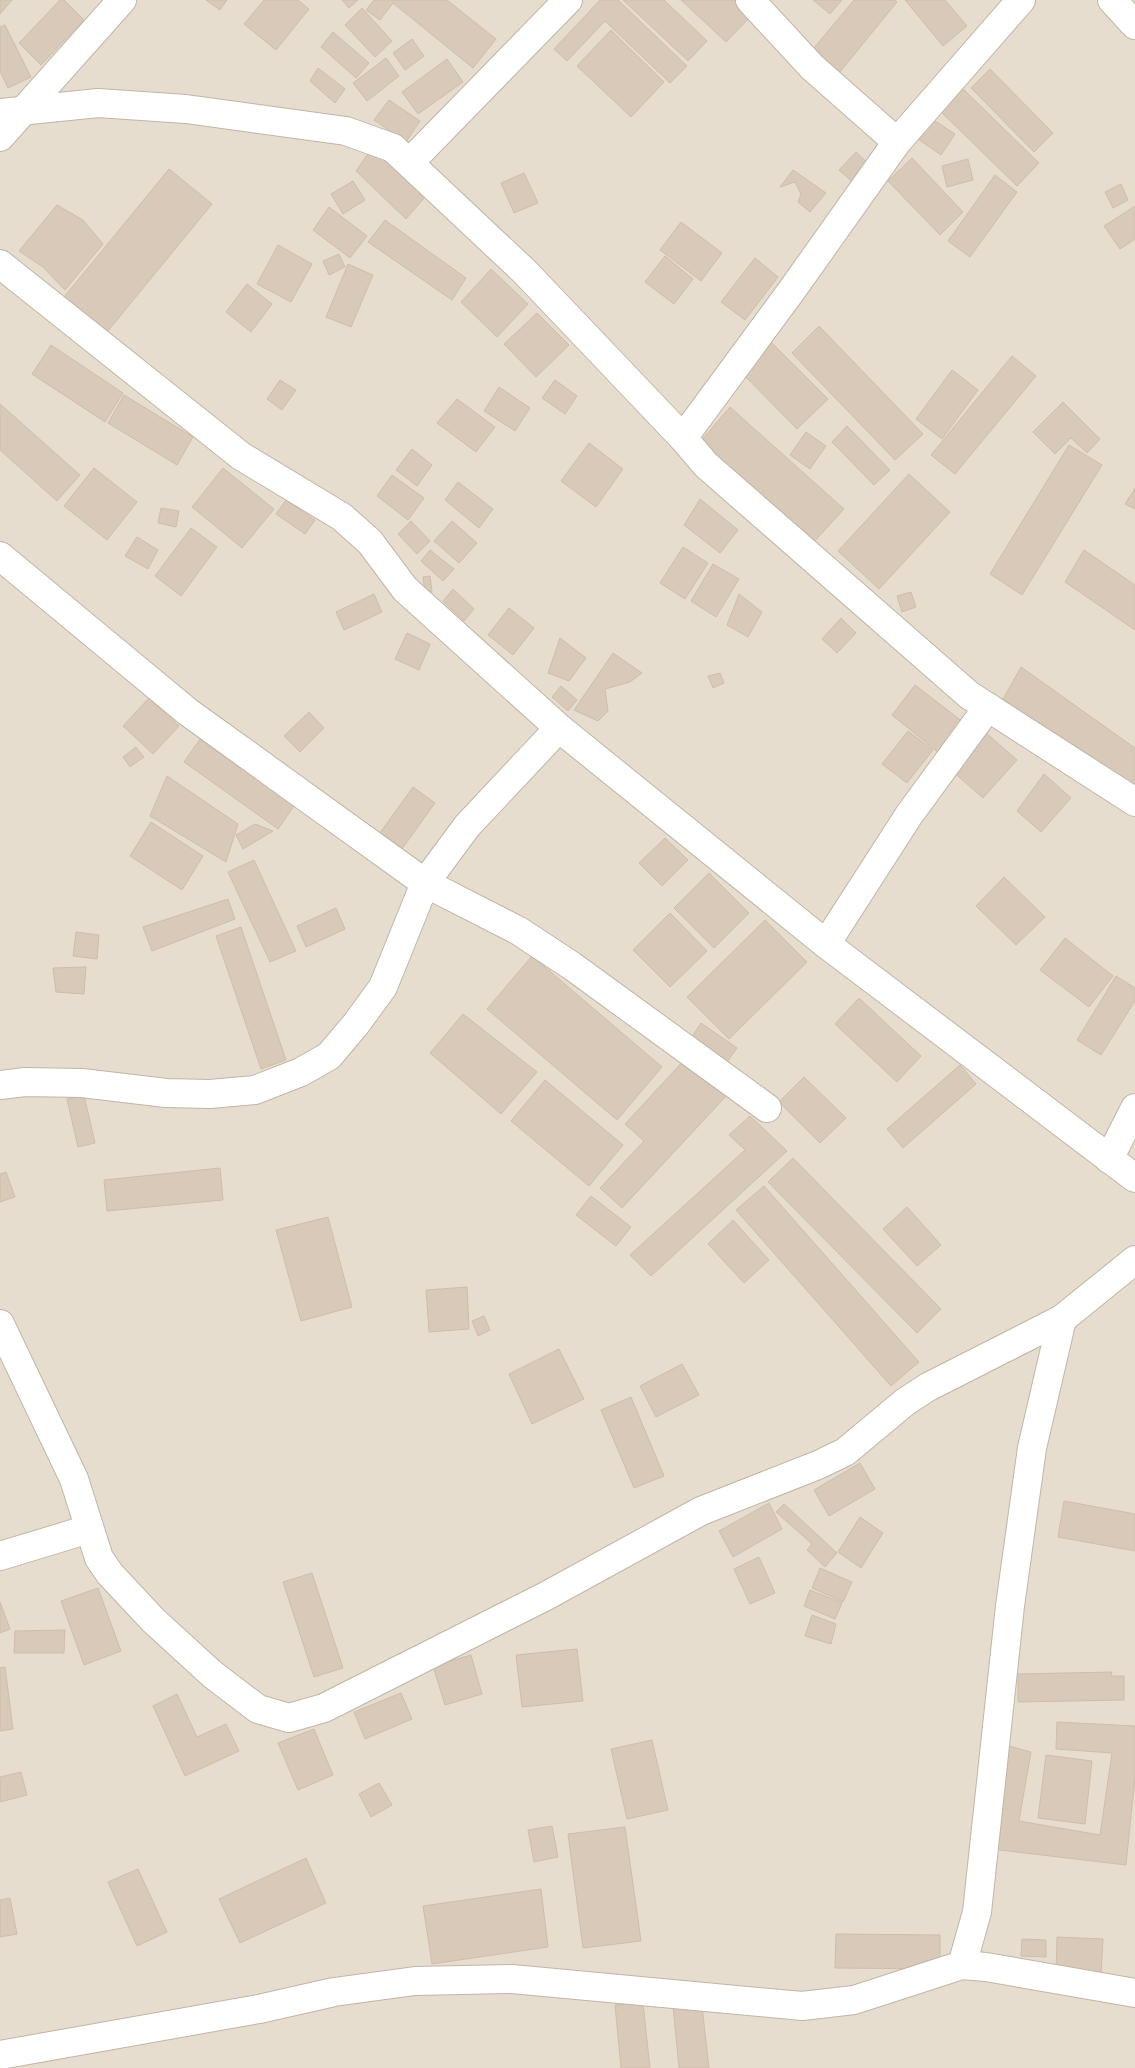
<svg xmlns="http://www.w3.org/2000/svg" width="1135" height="2068" font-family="'Noto Sans',sans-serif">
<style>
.residential{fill:#e7ddcf}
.building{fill:#d8c9b9;stroke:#d0bda9}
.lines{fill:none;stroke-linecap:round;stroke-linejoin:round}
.street-casing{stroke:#c1b5a7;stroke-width:30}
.street{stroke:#fff;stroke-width:28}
</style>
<rect width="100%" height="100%" fill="#f2ece1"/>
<!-- residential -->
<rect class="residential" x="0" y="0" width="1135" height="2068"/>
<!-- building -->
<g class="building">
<polygon points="0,0 12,0 0,14"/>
<polygon points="60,0 64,0 84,20 41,65 19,43"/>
<polygon points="206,0 227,0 220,10"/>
<polygon points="264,0 298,0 309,9 276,50 244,24"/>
<polygon points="342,0 358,0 349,8"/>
<polygon points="374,0 447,0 496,39 473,68 393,3 380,20 366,10"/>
<polygon points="600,0 618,0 687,66 670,83 605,21 567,61 554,49"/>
<polygon points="623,0 664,0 707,41 688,61"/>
<polygon points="681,0 738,0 753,14 726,42"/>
<polygon points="813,0 842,0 830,14"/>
<polygon points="854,0 895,0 897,2 835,78 808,55"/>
<polygon points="905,0 945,0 967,26 943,46"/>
<polygon points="362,8 392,41 375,57 345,25"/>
<polygon points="5,25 31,77 8,88 0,71 0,27"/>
<polygon points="611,30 664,82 631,117 577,66"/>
<polygon points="333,32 369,63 356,78 321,47"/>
<polygon points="412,39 424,56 405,70 393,53"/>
<polygon points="386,58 399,76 367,101 353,83"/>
<polygon points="447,59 463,82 418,114 402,92"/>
<polygon points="318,68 345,89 335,103 310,81"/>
<polygon points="990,69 1053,133 1034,152 971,88"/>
<polygon points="957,83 1039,163 1017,186 935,106"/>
<polygon points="389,100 420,121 406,142 374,120"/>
<polygon points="929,117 955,134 941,155 915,137"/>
<polygon points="372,148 425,197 406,219 356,171"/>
<polygon points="856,152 872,167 856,185 839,170"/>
<polygon points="912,158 963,212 940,235 888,181"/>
<polygon points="968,159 973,180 947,187 942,166"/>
<polygon points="169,169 212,204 103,337 60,302"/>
<polygon points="793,170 826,193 810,212 798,202 801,194 795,182 780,187"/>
<polygon points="524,173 538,203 514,213 501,183"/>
<polygon points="995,175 1017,192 970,257 948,241"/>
<polygon points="353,181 365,200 343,214 331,194"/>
<polygon points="1121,184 1128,200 1113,208 1105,192"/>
<polygon points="57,205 83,220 103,244 65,290 43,267 19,251"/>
<polygon points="1135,206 1135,239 1120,249 1104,226"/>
<polygon points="329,207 367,236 350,258 313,230"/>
<polygon points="385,220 466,278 452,300 368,242"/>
<polygon points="681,222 722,253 701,281 660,250"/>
<polygon points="278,245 312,264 291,302 257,284"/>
<polygon points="339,254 345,267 329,275 323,261"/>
<polygon points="665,256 693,279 674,304 645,282"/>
<polygon points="755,258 778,277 745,320 721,302"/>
<polygon points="348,264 373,275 351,327 326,317"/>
<polygon points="491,269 528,304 497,337 461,302"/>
<polygon points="247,284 272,304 251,332 226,312"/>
<polygon points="537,313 569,345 536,377 504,344"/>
<polygon points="819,326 923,434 895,460 792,353"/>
<polygon points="771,342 828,399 797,429 741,372"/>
<polygon points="51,345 123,393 105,422 32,374"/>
<polygon points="1012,356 1036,376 955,474 931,455"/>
<polygon points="952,370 978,390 942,439 916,419"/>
<polygon points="280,380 296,390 282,410 267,399"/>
<polygon points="555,380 577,396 565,414 542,398"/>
<polygon points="499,387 530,408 515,431 484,411"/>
<polygon points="124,395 193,437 177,465 108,423"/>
<polygon points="457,399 495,427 476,452 437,423"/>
<polygon points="1063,402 1100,439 1087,453 1071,438 1055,454 1033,432"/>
<polygon points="0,404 80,475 57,501 0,450"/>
<polygon points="730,407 844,509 813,543 700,442"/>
<polygon points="847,426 890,470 874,485 832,442"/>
<polygon points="806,432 826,446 810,469 790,455"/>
<polygon points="589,443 623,469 596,507 561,481"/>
<polygon points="1069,445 1102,465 1022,595 990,574"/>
<polygon points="412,449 432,465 417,486 396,470"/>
<polygon points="94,468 137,502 107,540 64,506"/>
<polygon points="223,468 274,509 242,548 192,507"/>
<polygon points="909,474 950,512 879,589 838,551"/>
<polygon points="392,475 424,498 408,520 377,496"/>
<polygon points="458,482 493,509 479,528 445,500"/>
<polygon points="1135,488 1135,509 1125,504"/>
<polygon points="700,499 738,530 720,553 684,525"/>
<polygon points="286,500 315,520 305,534 276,514"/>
<polygon points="161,508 179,511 176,527 158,523"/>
<polygon points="411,521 430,541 417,554 398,534"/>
<polygon points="452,521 477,543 459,563 434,541"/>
<polygon points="191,528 217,547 181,596 155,576"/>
<polygon points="137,537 158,550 148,569 125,556"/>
<polygon points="683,547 708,563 685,599 660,583"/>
<polygon points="430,550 454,569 443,581 421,561"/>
<polygon points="1084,550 1135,585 1135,630 1065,582"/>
<polygon points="713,564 739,579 716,617 691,601"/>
<polygon points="430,576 432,591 425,592 423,577"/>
<polygon points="453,589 474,609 464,621 443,601"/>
<polygon points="911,592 916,607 902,612 897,596"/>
<polygon points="374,594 382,612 344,630 336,612"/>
<polygon points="739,594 762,612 748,637 727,625"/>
<polygon points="509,608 534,628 513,655 488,635"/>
<polygon points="841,618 856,633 837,653 822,639"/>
<polygon points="407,633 430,644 419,670 395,659"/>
<polygon points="560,638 586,658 569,681 548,673"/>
<polygon points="613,653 642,673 630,682 605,689 608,711 598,721 574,710"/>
<polygon points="1021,667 1135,748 1135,794 1003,699"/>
<polygon points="720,673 724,683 713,688 708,676"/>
<polygon points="915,685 963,722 939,753 892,715"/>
<polygon points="561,686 577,700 568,711 552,697"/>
<polygon points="149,698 179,726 153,754 123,726"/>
<polygon points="309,712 324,728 300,752 284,736"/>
<polygon points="908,731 933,750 907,783 882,764"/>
<polygon points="984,731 1017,760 983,798 950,769"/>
<polygon points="200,739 294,806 278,829 184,762"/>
<polygon points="136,747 144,757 130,767 123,757"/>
<polygon points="1044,774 1071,798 1041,832 1017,811"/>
<polygon points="167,776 238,824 226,862 150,816"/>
<polygon points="413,787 435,803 399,853 377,837"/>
<polygon points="151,822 203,856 182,890 130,856"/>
<polygon points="255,824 273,831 243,849 236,835"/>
<polygon points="665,838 688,860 662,886 639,863"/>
<polygon points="254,860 296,951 270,962 228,872"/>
<polygon points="709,873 749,913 714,948 674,908"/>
<polygon points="1004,877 1045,917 1016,945 976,906"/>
<polygon points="228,899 235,919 152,951 143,927"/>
<polygon points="336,908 345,929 306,947 297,926"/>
<polygon points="670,913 707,951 670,987 633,950"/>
<polygon points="765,920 807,962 729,1039 687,997"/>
<polygon points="241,927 286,1060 261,1069 216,936"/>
<polygon points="76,932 99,935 97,959 73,956"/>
<polygon points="1065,938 1113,976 1089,1007 1040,970"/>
<polygon points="532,956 662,1067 617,1120 487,1009"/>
<polygon points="86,967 84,994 56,992 53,968"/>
<polygon points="1116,976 1135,988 1135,1001 1101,1055 1077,1040"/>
<polygon points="859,998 921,1056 897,1082 835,1024"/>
<polygon points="463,1014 537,1072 501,1114 430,1053"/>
<polygon points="701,1023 737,1048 726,1063 691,1038"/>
<polygon points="688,1056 728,1094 622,1208 600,1188 644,1141 625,1124"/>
<polygon points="960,1065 976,1084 903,1148 887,1129"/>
<polygon points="804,1077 846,1118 820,1143 779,1102"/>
<polygon points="545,1080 623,1145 589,1186 511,1121"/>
<polygon points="84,1095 95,1143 78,1147 67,1099"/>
<polygon points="750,1116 787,1151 651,1276 630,1255 745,1150 729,1135"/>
<polygon points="793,1158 941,1309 917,1333 768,1182"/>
<polygon points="220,1168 223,1200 107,1211 104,1180"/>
<polygon points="6,1172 15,1197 0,1202 0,1174"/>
<polygon points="764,1186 919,1362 891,1386 736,1210"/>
<polygon points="591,1196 631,1227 616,1246 576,1215"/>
<polygon points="907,1207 941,1245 917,1266 883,1229"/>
<polygon points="328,1217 352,1307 301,1321 276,1230"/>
<polygon points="733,1220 769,1260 744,1283 708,1244"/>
<polygon points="467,1287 469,1329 429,1332 426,1290"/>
<polygon points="484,1316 490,1330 478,1336 472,1321"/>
<polygon points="559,1349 584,1399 532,1424 509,1374"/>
<polygon points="682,1364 699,1395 656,1417 640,1386"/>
<polygon points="631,1397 664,1476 634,1488 601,1410"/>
<polygon points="860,1463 875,1489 829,1516 814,1490"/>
<polygon points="1064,1501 1135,1514 1135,1551 1058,1537"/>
<polygon points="769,1503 782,1529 733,1557 719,1531"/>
<polygon points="784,1504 837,1553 825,1567 807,1550 812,1544 776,1512"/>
<polygon points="860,1517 883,1533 861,1568 838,1552"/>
<polygon points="759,1557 775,1593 750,1604 734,1569"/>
<polygon points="820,1568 852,1582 843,1602 812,1588"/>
<polygon points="312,1573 343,1668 314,1677 283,1582"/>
<polygon points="98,1588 121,1651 84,1665 61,1601"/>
<polygon points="810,1590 842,1603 835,1619 804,1606"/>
<polygon points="0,1602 10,1629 0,1633"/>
<polygon points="812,1615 836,1624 831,1644 805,1636"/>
<polygon points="65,1630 64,1653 14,1653 15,1631"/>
<polygon points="577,1649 583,1701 522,1707 516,1655"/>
<polygon points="471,1655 482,1694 445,1705 433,1666"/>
<polygon points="5,1667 13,1729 0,1731 0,1668"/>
<polygon points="1112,1672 1111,1676 1124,1676 1124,1700 1018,1702 1018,1674"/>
<polygon points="401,1693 412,1719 365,1739 354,1712"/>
<polygon points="177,1694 197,1737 226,1724 239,1751 185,1776 153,1706"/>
<polygon points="1057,1722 1135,1726 1135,1778 1126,1865 991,1849 1002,1744 1031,1752 1019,1821 1100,1835 1112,1753 1056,1749"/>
<polygon points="314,1729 333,1775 298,1790 278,1743"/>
<polygon points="652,1740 668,1810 627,1819 611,1749"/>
<polygon points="1046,1755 1092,1761 1085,1824 1038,1818"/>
<polygon points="21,1772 27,1795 0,1802 0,1777"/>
<polygon points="379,1783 392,1805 371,1817 359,1794"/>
<polygon points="552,1826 558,1857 534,1862 528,1830"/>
<polygon points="625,1827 641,1941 583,1948 568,1834"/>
<polygon points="306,1858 326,1903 240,1943 219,1899"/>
<polygon points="138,1869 167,1932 137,1946 108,1882"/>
<polygon points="541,1889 548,1947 432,1964 423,1906"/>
<polygon points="10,1898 17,1934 0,1937 0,1900"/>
<polygon points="836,1934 940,1935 940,1969 835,1968"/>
<polygon points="1057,1937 1103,1939 1101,1975 1056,1973"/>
<polygon points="1022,1939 1046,1940 1046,1957 1021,1956"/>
<polygon points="643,2003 650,2068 621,2068 615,2005"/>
<polygon points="673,2006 702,2006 709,2068 679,2068"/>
</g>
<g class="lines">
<defs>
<g id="street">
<polyline points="750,0 812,67 897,142"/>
<polyline points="1112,0 1135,25"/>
<polyline points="0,113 98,103 186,109 346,131 393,148 525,272 683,438 706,465 969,695 1135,802"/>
<polyline points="0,137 122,0"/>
<polyline points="410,162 568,0"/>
<polyline points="0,264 241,456 342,517 370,542 405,589 559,728 826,944 1135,1178"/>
<polyline points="683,438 792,290 897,142 1021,0"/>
<polyline points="0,556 188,712 425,883 519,931 572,966 767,1108"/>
<polyline points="826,944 909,815 988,707"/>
<polyline points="0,1085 25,1082 82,1083 166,1093 210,1094 255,1090 301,1072 329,1056 356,1024 383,987 425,883 467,826 559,728"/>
<polyline points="1109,1159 1135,1108"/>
<polyline points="0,1324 74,1479 99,1558 110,1574 153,1620 212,1674 258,1709 289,1718 324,1708 546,1596 701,1511 818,1465 845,1452 905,1402 928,1387 1062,1319 1135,1260"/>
<polyline points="0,1556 89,1529"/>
<polyline points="962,1965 986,1967 1135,1993"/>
<polyline points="0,2055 259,2009 334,1992 415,1981 512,1979 802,2006 854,2000 962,1965 977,1912 1010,1606 1032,1448 1062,1319"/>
</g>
</defs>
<!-- street casing -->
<use href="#street" class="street-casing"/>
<!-- street -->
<use href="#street" class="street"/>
</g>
</svg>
